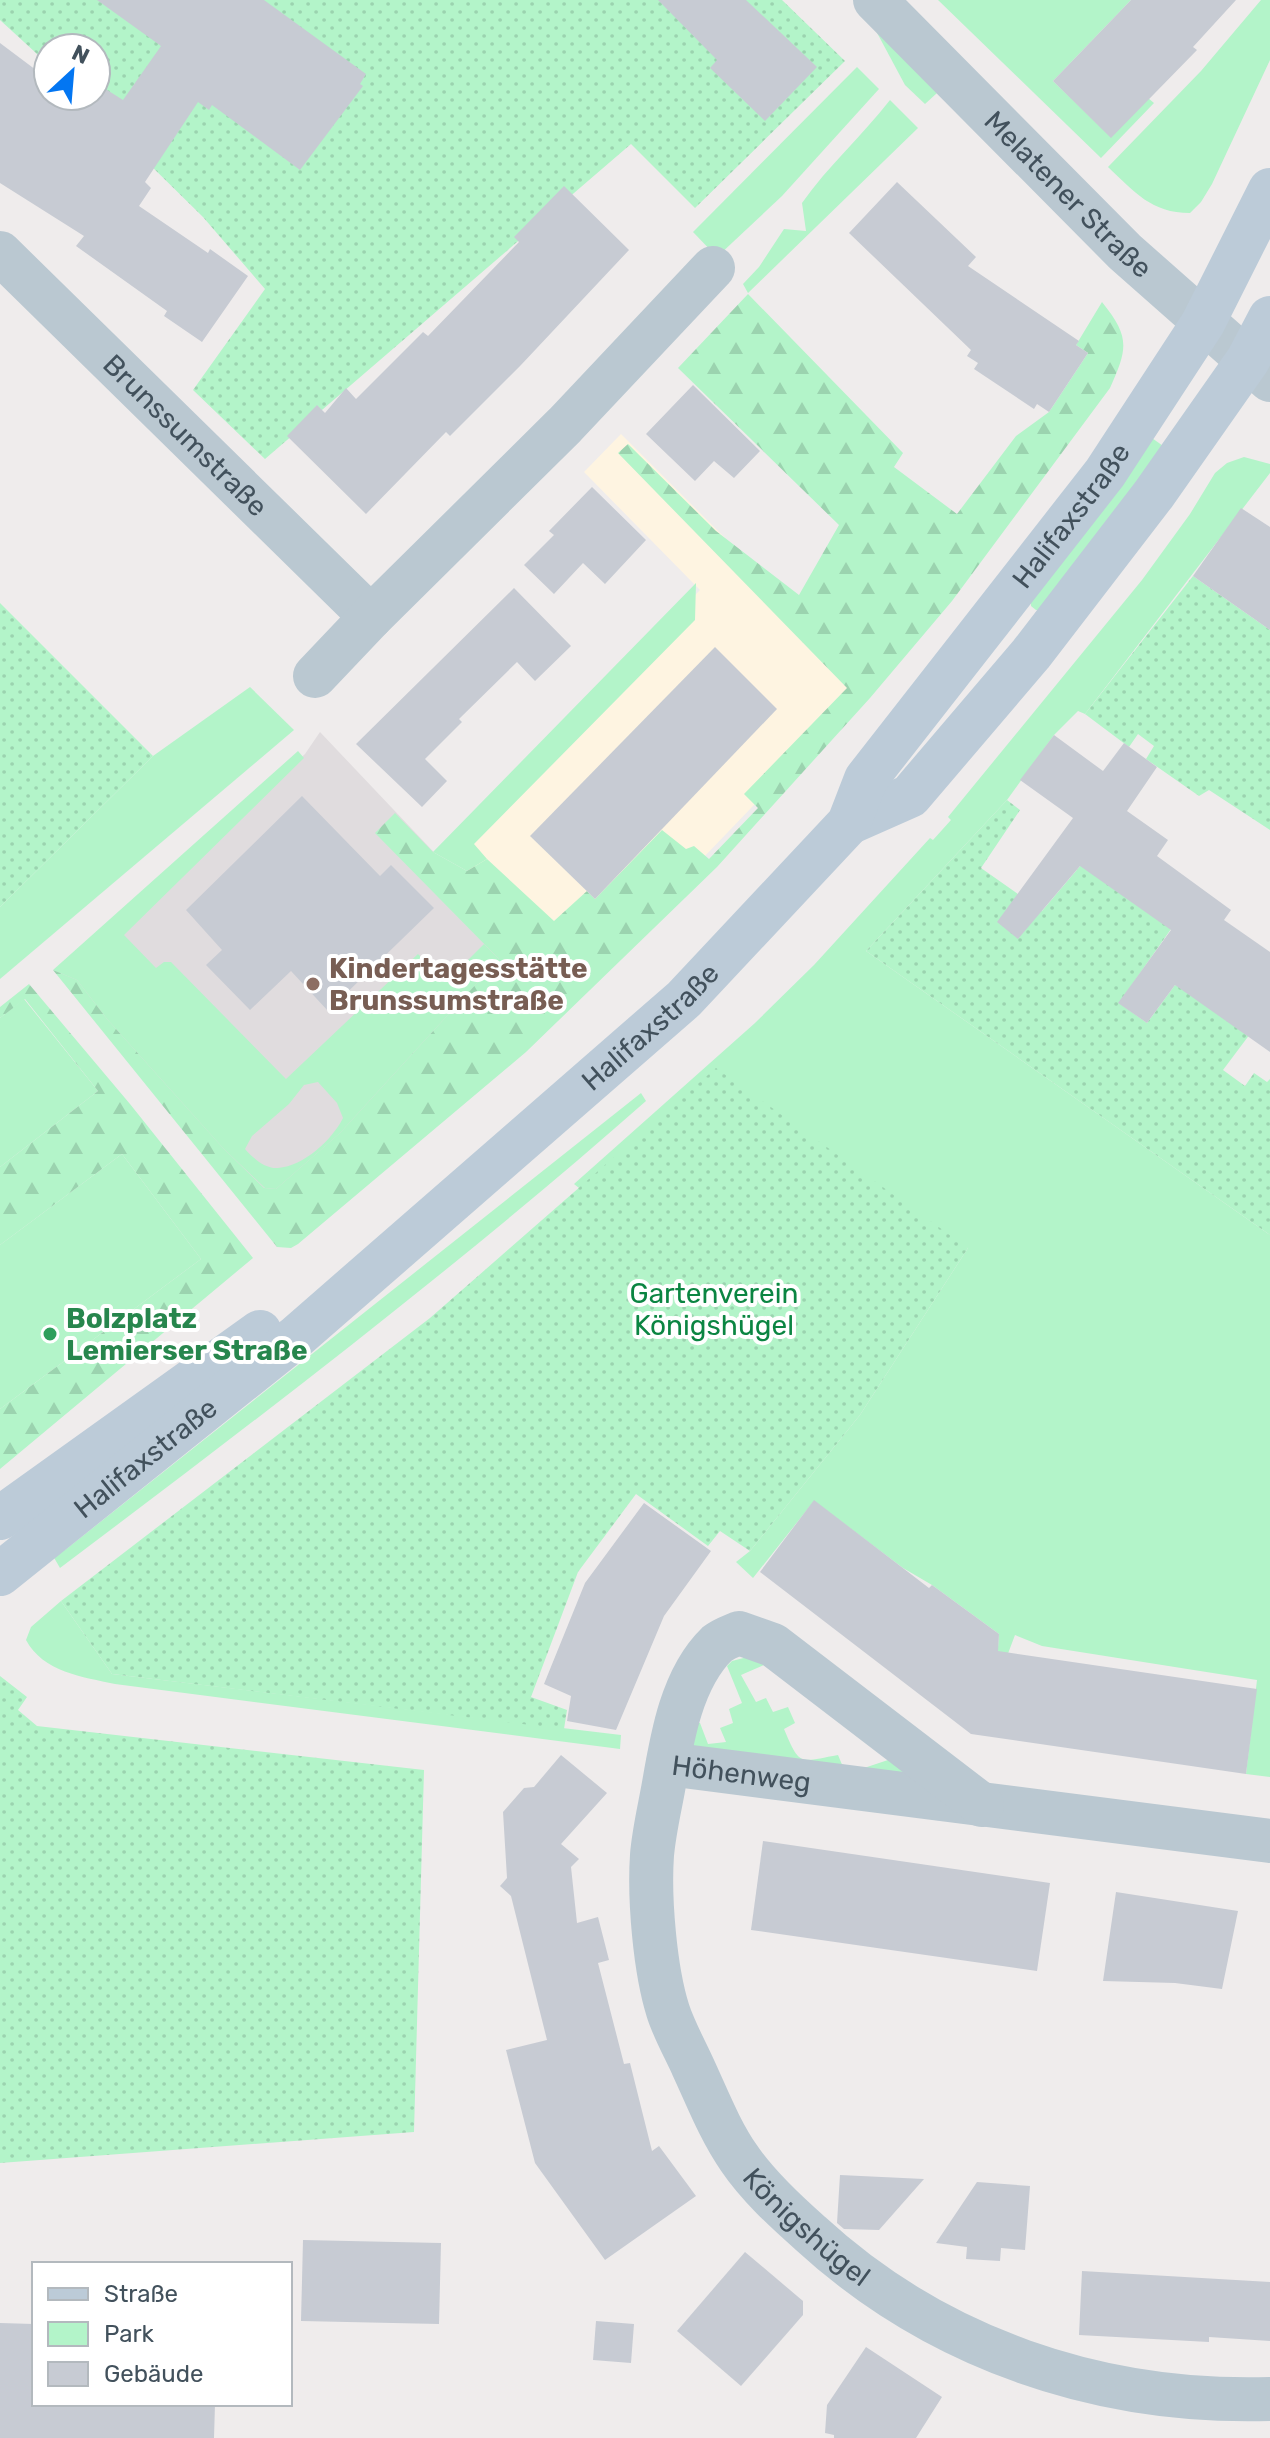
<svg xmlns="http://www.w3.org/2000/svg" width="1270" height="2438" font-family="Rubik,sans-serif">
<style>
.commercial{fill:#fef4e1}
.education{fill:#e0dcde}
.green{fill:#b3f4c9;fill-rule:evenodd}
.forest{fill:url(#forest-firs)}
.garden{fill:url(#garden-dots)}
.building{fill:#c7cbd3}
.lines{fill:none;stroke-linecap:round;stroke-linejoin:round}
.minor{stroke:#bac8d1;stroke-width:44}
.secondary{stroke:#bccbd8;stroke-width:44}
.education-dot{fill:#8d6e63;stroke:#fff;stroke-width:3}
.leisure-dot{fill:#2e9e5b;stroke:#fff;stroke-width:3}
.labels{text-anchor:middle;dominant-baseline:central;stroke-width:8;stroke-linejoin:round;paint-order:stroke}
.street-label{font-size:28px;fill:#42515c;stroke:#fff}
.education-label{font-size:28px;font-weight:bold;fill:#785e54;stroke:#fff;text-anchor:start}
.park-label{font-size:28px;fill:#0b8542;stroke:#fff}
.leisure-label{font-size:28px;font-weight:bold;fill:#27864d;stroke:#fff;text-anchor:start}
</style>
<defs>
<pattern id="forest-firs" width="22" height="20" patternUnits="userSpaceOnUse" patternTransform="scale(2)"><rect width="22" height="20" fill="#b3f4c9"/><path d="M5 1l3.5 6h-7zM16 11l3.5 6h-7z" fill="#9bd3af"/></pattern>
<pattern id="garden-dots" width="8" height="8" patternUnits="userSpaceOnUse" patternTransform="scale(2)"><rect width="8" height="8" fill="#b3f4c9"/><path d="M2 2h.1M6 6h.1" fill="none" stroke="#9bd3af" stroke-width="1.8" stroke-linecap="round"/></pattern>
</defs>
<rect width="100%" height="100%" fill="#efecec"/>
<!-- commercial -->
<polygon class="commercial" points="621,434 812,625 875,679 579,987 450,850 700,590 584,472"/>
<!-- education -->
<polygon class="education" points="320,732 573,999 286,1243 55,970 235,818 305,754"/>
<!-- green -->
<g class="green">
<polygon points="938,0 1131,0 1053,81 1111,137 1148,98 1154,103 1101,158"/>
<path d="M1261 0H1270V60L1212 184 1201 202 1190 213C1151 213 1135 192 1108 167L1201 71Z"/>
<polygon points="875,29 937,93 925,104 905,85"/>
<polygon points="857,67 879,89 782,196 717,257 693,232"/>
<path d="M890 100 918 128 748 293 743 284 759 267 784 229 806 231 802 203C828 166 862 136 890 100Z"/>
<polygon points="1149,436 1166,448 1046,611 1036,610 1031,606 1031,598"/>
<polygon points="1244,457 1270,464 1270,473 1085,714 1078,711 1054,735 1007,800 866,951 1270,1235 1270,1777 1246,1774 1257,1680 1042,1646 1015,1635 995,1688 999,1634 932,1585 903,1568 814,1501 753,1578 736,1562 750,1551 860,1415 968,1248 579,1188 574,1184 755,1023 814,965 930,838 933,840 951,820 948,817 1142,580 1190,514 1215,473 1227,463"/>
<polygon points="696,583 695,620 474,844 487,859 467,871 433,852"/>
<polygon points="250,687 294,730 0,979 0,907 153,756"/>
<path d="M298 751 304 758 124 935 156 968 164 962H171L286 1079 418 954 446 982 484 944 499 959 340 1133 276 1189 265 1188 223 1148 107 1019 77 980 53 970ZM318 1082 337 1103 343 1118C332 1140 304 1166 278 1168 265 1169 253 1158 245 1149L252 1136 289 1104 304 1085Z"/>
<polygon points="24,999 98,1091 0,1167 0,1018"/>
<path d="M641 1093 646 1101C459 1266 259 1418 60 1568L49 1549 65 1550Z"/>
<polygon points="122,1154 201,1259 0,1409 0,1245"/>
<path d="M61 1601 112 1674 621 1735 620 1749 115 1684C83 1677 43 1672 26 1640L31 1627Z"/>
<path d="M755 1655 761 1656 766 1664 741 1675 756 1702 766 1698 773 1712 788 1707 795 1723 784 1729C800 1767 799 1762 838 1755L846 1774 897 1757 906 1765 924 1774 927 1783 896 1790 695 1754C687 1745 688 1732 693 1722L700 1723 708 1744 726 1742 720 1728 733 1723 729 1709 742 1703 727 1666 732 1661Z"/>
</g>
<!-- forest -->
<g class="forest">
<path d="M748 294 903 453 894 467 957 514 1016 436 1049 412 1088 353 1076 345 1102 302C1130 337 1128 348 1110 388L952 601 870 698 717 867 526 1052 298 1244 291 1248 277 1247 53 970 77 980 107 1019 223 1148 264 1188 276 1189 340 1133 499 959 375 833 395 813 433 852 467 871 487 859 554 921 587 891 595 899 662 830 686 849 694 846 709 859 758 808 744 794 847 688 618 453 628 444 716 531 799 595 839 525 678 368Z"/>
<polygon points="29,984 130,1104 253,1258 0,1469 0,1409 201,1259 122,1154 0,1245 0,1167 98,1091 25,999 0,1018 0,1007"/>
</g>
<!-- garden -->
<g class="garden">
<polygon points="0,0 782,0 845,61 695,208 631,144 265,459 193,390 265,289 203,217 80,96 96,96 96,48 48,48 48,64 0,20"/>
<polygon points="1193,576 1270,630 1270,830 1209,790 1199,796 1146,759 1154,746 1138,734 1129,747 1085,714"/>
<polygon points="0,603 153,756 0,907"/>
<polygon points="1007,800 1020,810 981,868 1042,911 1081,865 1171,929 1119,1003 1147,1023 1175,985 1262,1018 1223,1070 1245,1086 1254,1073 1267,1082 1270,1079 1270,1235 866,951"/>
<polygon points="716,1068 968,1248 860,1415 750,1551 720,1531 708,1546 636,1494 578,1572 531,1697 567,1710 564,1729 112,1674 61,1601 430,1318"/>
<polygon points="0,1676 27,1697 18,1710 37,1726 424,1770 414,2132 0,2163"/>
</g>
<!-- building -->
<g class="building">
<polygon points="97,0 264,0 366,74 360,84 363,86 300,170 212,105 209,110 198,102 145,182 151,188 139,206 208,253 210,249 248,276 202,342 164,316 167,311 76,246 84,236 0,183 0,43 48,79 48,96 75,96 91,106 104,88 123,100 161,46"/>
<polygon points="658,0 746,0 817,67 765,121 710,68 717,60"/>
<polygon points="1131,0 1236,0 1193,47 1197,50 1111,138 1053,81"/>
<polygon points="897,182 976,257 968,266 1079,341 1076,345 1088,353 1049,412 1037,404 1034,409 974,369 978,363 967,356 971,350 849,233"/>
<polygon points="564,186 629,250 521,365 450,436 446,432 366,514 287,436 317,405 325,413 346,388 356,399 423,332 428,336 519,242 514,237"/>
<polygon points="693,385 760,451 734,478 714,461 695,481 646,434"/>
<polygon points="592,487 646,540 605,584 583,563 554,594 524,565 554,535 549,531"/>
<polygon points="1241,508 1270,527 1270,630 1193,576"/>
<polygon points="514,588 571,646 535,681 517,662 459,719 462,722 425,759 447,781 422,807 356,744"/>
<polygon points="715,647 777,709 595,899 530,836"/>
<polygon points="1054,735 1103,771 1124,743 1157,767 1127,811 1168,840 1157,856 1231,910 1224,920 1270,952 1270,1052 1175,985 1147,1023 1118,1003 1171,930 1080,866 1018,939 997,922 1073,818 1020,780"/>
<polygon points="302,796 380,876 391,865 434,908 328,1011 291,971 250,1010 206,965 222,950 186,910"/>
<polygon points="814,1500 929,1588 932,1585 999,1634 998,1651 1257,1689 1246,1774 971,1734 760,1572"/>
<polygon points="644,1503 711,1551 664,1616 616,1730 567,1721 571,1696 544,1684 585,1583"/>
<polygon points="561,1755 607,1793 561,1844 579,1859 571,1867 577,1923 598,1917 609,1960 598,1963 624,2064 630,2063 652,2151 659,2146 696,2196 605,2260 535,2163 506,2050 547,2040 511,1896 500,1886 507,1878 503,1812 524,1788 534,1787"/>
<polygon points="763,1841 1050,1883 1037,1971 751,1930"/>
<polygon points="1116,1892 1238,1911 1222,1989 1175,1983 1103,1981"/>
<polygon points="840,2175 924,2179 879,2230 844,2229 837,2223"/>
<polygon points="977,2182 1030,2186 1025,2250 1001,2248 1000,2261 966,2259 967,2247 936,2243"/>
<polygon points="303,2240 441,2243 439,2324 301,2321"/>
<polygon points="745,2252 803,2301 803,2315 741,2386 677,2331"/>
<polygon points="1082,2271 1270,2282 1270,2341 1209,2337 1209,2342 1079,2335"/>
<polygon points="596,2321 634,2324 631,2363 593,2360"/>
<polygon points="0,2323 34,2324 34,2404 215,2404 214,2438 0,2438"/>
<polygon points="866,2347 942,2397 916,2438 834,2438 834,2435 825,2433 827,2405"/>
</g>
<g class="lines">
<!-- minor -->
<g class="minor">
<path id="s1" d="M875 0 1125 252 1270 380"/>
<path id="s2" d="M0 253 371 617"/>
<polyline points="315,676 371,617 565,425 713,268"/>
<path id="s3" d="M668 1764 1270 1841"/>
<path id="s4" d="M982 1805 773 1645 739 1633C732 1636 723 1639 717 1644 682 1678 672 1737 664 1784 660 1807 654 1831 652 1855 649 1899 655 1970 668 2011 674 2030 685 2049 693 2067 707 2097 720 2131 739 2158 758 2186 785 2211 810 2233 936 2349 1099 2404 1270 2399"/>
</g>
<!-- secondary -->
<g class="secondary">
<polyline points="849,823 910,796 1031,654 1154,494 1248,360 1270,318"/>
<polyline points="0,1518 260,1332"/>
<path id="s5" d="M0 1574 295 1338 684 999 849 823 866 779 1105 473 1203 323 1270 190"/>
</g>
</g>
<!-- markers -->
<circle class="education-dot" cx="313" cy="984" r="8"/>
<circle class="leisure-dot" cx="50" cy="1334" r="8"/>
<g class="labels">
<!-- street labels -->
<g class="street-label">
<text stroke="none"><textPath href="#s1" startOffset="274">Melatener Straße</textPath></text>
<text stroke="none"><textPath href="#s2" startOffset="260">Brunssumstraße</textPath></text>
<text stroke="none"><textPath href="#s5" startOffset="1516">Halifaxstraße</textPath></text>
<text stroke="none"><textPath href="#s5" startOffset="850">Halifaxstraße</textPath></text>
<text stroke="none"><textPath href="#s5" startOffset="186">Halifaxstraße</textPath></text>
<text stroke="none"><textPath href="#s3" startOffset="74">Höhenweg</textPath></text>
<text stroke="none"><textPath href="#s4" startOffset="966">Königshügel</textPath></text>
</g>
<!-- education labels -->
<g class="education-label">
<text x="329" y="968">Kindertagesstätte<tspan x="329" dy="32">Brunssumstraße</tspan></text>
</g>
<!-- park labels -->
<g class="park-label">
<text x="714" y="1293">Gartenverein<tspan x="714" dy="32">Königshügel</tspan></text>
</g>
<!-- leisure labels -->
<g class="leisure-label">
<text x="66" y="1318">Bolzplatz<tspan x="66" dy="32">Lemierser Straße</tspan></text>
</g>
</g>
<!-- legend -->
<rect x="32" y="2262" width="260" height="144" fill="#ffffff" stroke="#b3b9be" stroke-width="2"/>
<rect x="48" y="2288" width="40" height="12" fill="#bccbd8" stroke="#b3b9be" stroke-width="2"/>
<text x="104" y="2302" font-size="24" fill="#42515c">Straße</text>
<rect x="48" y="2322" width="40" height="24" fill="#b3f4c9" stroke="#b3b9be" stroke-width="2"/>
<text x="104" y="2342" font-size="24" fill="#42515c">Park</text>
<rect x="48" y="2362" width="40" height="24" fill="#c7cbd3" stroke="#b3b9be" stroke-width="2"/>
<text x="104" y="2382" font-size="24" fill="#42515c">Gebäude</text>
<!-- north arrow -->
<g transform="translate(72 72) rotate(26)"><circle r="38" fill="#ffffff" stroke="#b3b9be" stroke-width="2"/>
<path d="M0-6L14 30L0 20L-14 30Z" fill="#0376f2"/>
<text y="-12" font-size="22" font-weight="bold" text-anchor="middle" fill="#42515c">N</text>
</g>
</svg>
